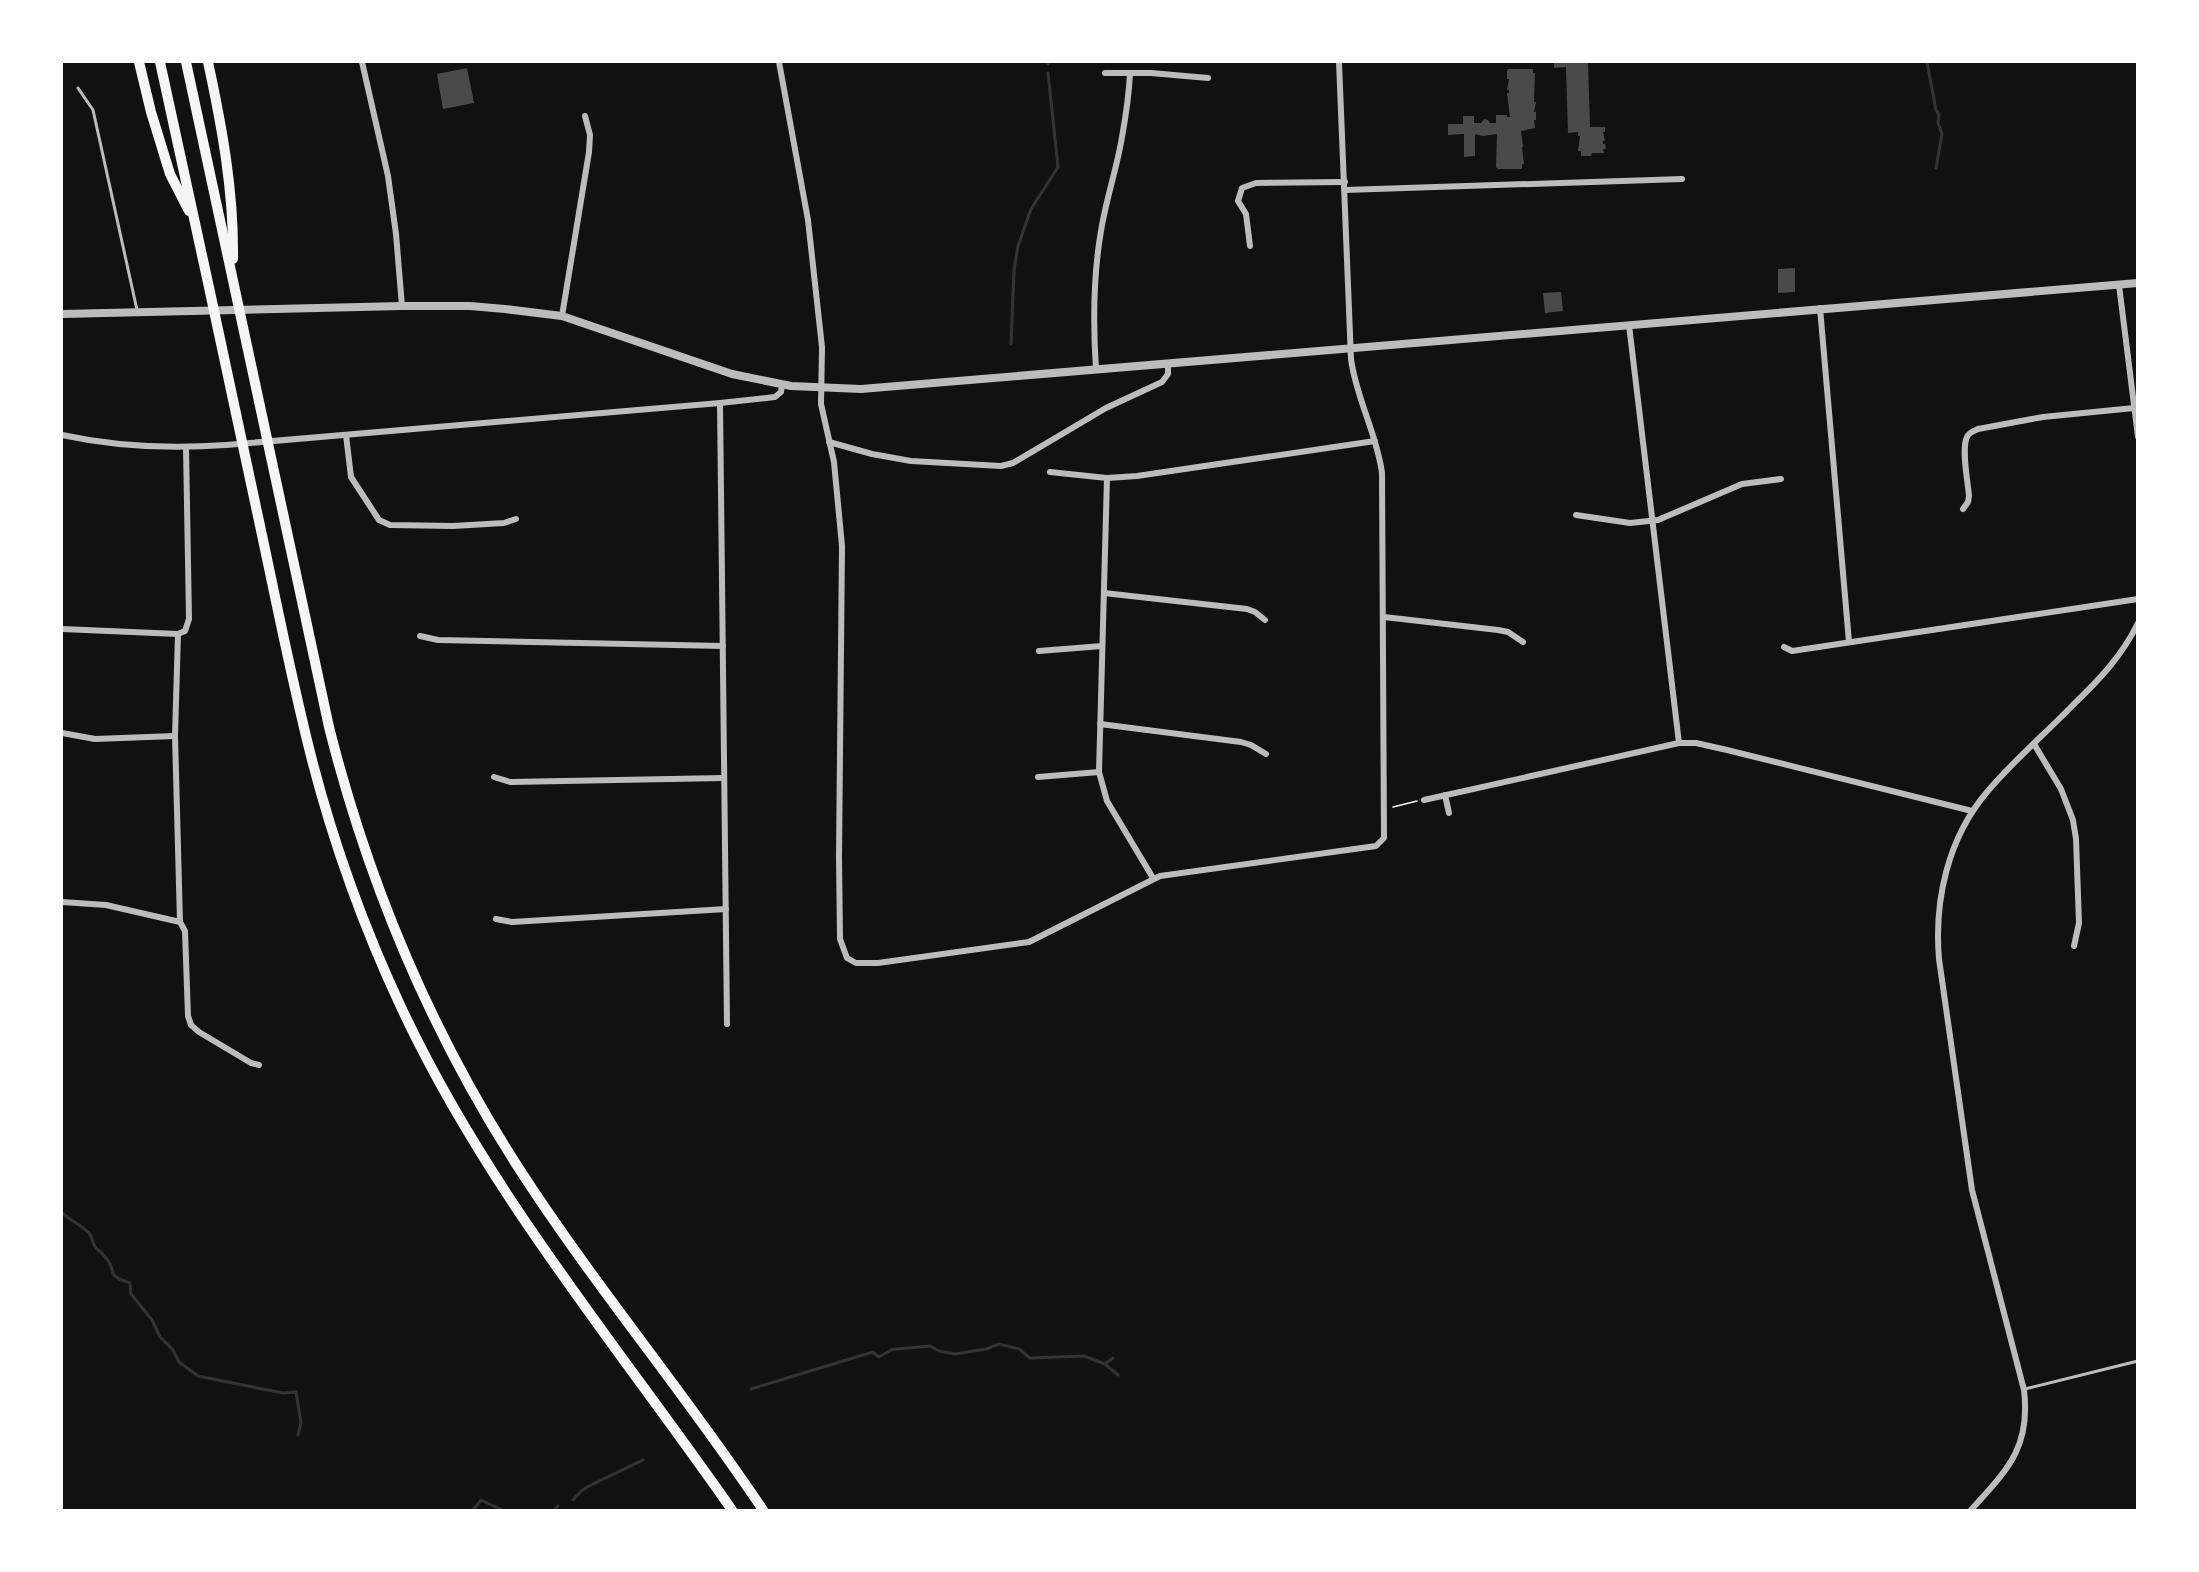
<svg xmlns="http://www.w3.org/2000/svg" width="2199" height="1572" font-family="Figtree,sans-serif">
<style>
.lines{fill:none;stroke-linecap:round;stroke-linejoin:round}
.stream{stroke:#333;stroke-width:3}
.building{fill:#4a4a4a}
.path{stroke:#f5f5f5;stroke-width:1.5}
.service{stroke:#bcbcbc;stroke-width:3}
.minor{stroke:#bcbcbc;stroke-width:6}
.tertiary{stroke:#bcbcbc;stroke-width:8}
.motorway{stroke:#f5f5f5;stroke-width:10}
</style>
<rect width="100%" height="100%" fill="#111"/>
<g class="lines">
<!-- stream -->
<g class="stream">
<polyline points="1927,62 1936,110 1939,115 1938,123 1942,134 1936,168"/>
<polyline points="1048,64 1048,62"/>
<polyline points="1011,344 1014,270 1018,246 1031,209 1058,167 1048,73"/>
<path d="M62 1213C70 1220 81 1225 89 1233 93 1238 92 1245 98 1250 105 1256 112 1263 113 1274L119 1279 130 1283 131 1294 152 1320 160 1337 173 1350 179 1362 198 1376 283 1393 296 1392 301 1423 298 1435"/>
<polyline points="1105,1364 1113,1358"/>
<polyline points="751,1389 873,1352 879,1357 891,1350 897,1349 930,1346 939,1351 955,1354 986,1349 999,1344 1019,1349 1030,1358 1084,1356 1105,1364 1118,1375"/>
<polyline points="573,1500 581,1491 589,1486 643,1460"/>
<polyline points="473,1510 481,1500 502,1510"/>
<polyline points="554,1510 558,1506"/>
</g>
</g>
<!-- building -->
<g class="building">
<polygon points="1554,62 1588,62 1590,127 1605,127 1605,132 1603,132 1605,141 1603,141 1603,144 1605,144 1606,149 1603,149 1604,153 1592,153 1591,156 1581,156 1581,151 1578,151 1580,136 1578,136 1578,132 1568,133 1566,67 1554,68"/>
<polygon points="467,68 474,103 443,109 437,74"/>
<polygon points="1508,69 1533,69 1533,73 1535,73 1534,102 1536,102 1534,112 1536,112 1536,120 1534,120 1535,128 1521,131 1523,147 1522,147 1524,164 1522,164 1522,169 1498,169 1496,167 1497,134 1483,136 1475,134 1475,156 1464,157 1464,134 1448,135 1448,124 1463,124 1463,116 1474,116 1474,123 1481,123 1484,119 1488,120 1490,123 1496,123 1496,115 1507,115 1507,117 1510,117 1507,93 1509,93 1509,90 1507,90 1509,79 1507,79 1507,71"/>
<polygon points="1795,268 1795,292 1778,293 1778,269"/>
<polygon points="1561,292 1563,311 1545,313 1543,293"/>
</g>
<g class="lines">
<!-- path -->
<polyline class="path" points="1393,807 1417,801"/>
<!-- service -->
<g class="service">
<polyline points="78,88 93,110 137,310"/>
<polyline points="2025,1389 2138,1361"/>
</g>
<!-- minor -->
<g class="minor">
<polyline points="362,62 388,176 396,234 402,306"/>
<path d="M779 62 808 220 822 347 821 404 834 462 842 546 839 857 840 939 847 958 856 963H878L1029 942 1160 876 1376 846 1384 838 1382 473C1377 434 1356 398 1351 359L1339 62"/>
<polyline points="1105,73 1151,73 1208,78"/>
<polyline points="1345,190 1682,179"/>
<polyline points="1250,246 1246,214 1238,201 1242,188 1256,183 1345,182"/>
<polyline points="2119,285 2138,437"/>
<polyline points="1820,308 1849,642"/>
<polyline points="562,316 589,152 590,135 585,116"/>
<polyline points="1629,325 1679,743"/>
<path d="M1096 369C1093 324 1093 277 1101 231 1106 199 1117 168 1122 137 1126 115 1129 94 1130 73"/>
<polyline points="720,403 727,1024"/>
<path d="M62 435C117 447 170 449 226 445L720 403 775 397 781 392 782 385"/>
<polyline points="346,435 351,477 379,520 390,525 453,526 504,523 516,519"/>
<polyline points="829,442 872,454 911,461 1001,466 1013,463 1106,408 1162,382 1168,374 1168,364"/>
<polyline points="1050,472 1107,478 1137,476 1375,441"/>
<polyline points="1107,478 1099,772 1107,801 1153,878"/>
<path d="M1963 509 1968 502 1969 496C1968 482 1961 449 1967 437 1969 432 1974 431 1978 429L2043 417 2134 408"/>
<polyline points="1576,515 1630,523 1658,520 1742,484 1781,479"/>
<polyline points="1104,593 1247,609 1255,612 1265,620"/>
<polyline points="1384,617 1498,630 1508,632 1523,642"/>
<polyline points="62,629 178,634 185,631 189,619 186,447"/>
<polyline points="178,634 175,736 180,922 185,931 188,1016 191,1025 199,1032 251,1063 259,1065"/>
<polyline points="420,636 438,640 723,646"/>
<polyline points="1784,647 1792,651 2138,599"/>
<polyline points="1039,651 1102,646"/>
<polyline points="1100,724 1241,742 1251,745 1266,754"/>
<polyline points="62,733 95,739 175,736"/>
<polyline points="2034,744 2061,789 2073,820 2076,839 2079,923 2074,946"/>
<polyline points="494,777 510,782 724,778"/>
<polyline points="1038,777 1099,772"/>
<polyline points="1445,795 1449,813"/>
<polyline points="1424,800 1679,743 1696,743 1727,750 1972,811"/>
<polyline points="62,902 106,905 180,922"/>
<polyline points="496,919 512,922 726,909"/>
<path d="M1971 1510C2007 1470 2031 1448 2024 1390L1972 1190 1939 959C1934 900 1948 838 1987 792 2013 761 2045 734 2073 705 2099 680 2122 656 2138 623"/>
</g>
<!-- tertiary -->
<polyline class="tertiary" points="62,314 402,306 470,306 505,309 562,316 732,374 791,386 861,389 2138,283"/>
<!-- motorway -->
<g class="motorway">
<polyline points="139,62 151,112 170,174 189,211"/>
<path d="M160 62C195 219 228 378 262 535 278 610 293 686 312 760 334 845 364 928 401 1007 487 1191 617 1345 732 1510"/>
<path d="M186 62 329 727C368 882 431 1032 518 1167 594 1285 685 1393 763 1510"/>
<path d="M208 62C222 127 234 192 233 259"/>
</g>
</g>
<!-- border -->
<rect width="2199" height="1572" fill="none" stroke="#ffffff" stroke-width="126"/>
</svg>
